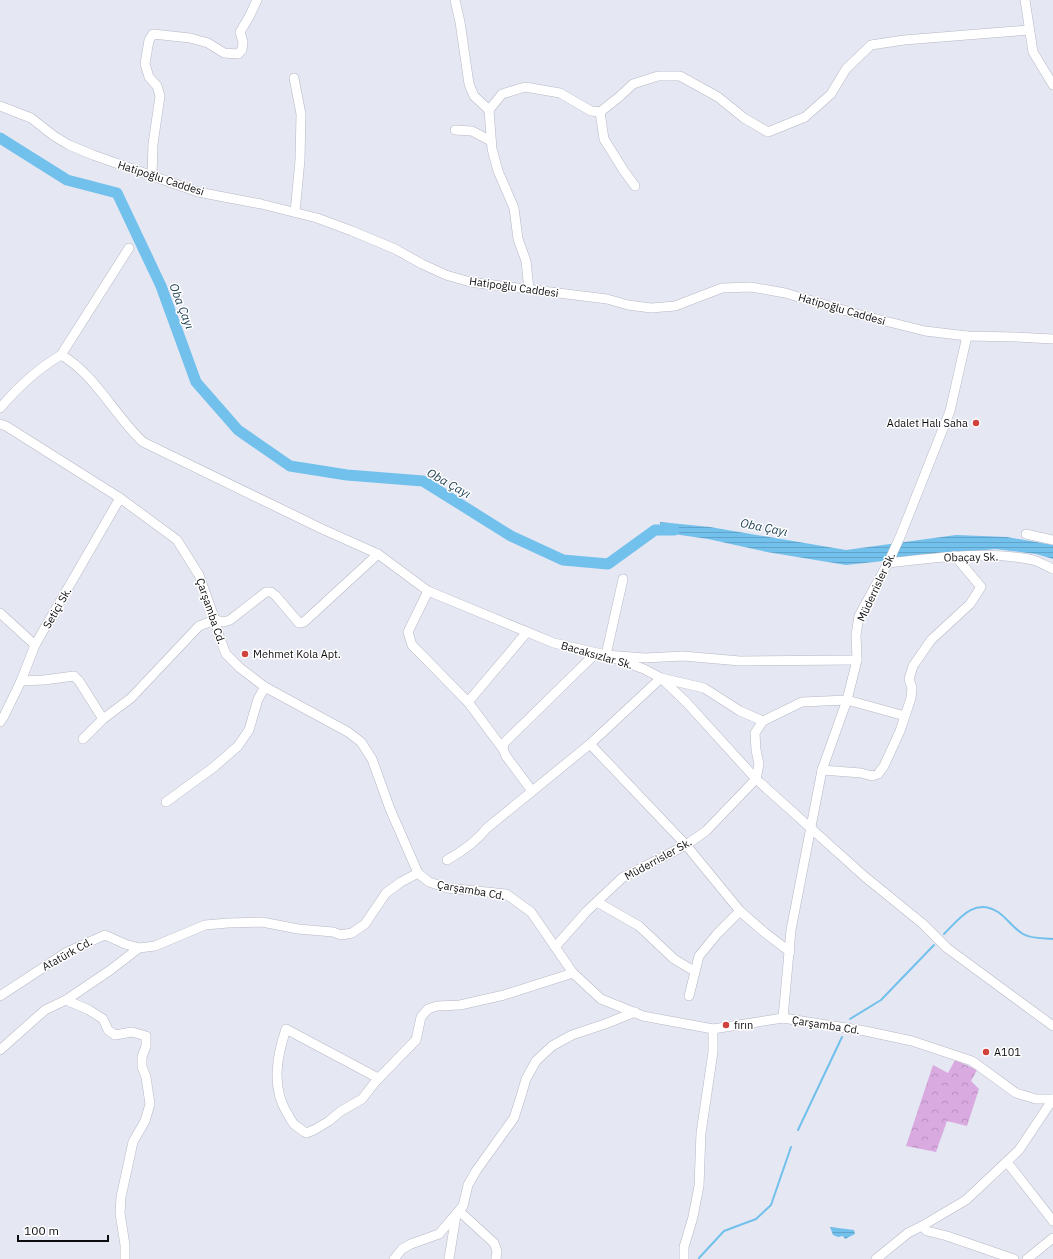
<svg xmlns="http://www.w3.org/2000/svg" width="1053" height="1259" font-family="'IBM Plex Sans',sans-serif">
<style>
.forest{fill:url(#forest-crowns)}
.water{fill:url(#water-rules)}
.lines{fill:none;stroke-linecap:round;stroke-linejoin:round}
.stream{stroke:#72c0ec;stroke-width:2}
.river{stroke:#72c0ec;stroke-width:11}
.minor-casing{stroke:#b6b8c5;stroke-width:10}
.minor{stroke:#fff;stroke-width:9}
.poi-dot{fill:#d1423e;stroke:#fff;stroke-width:1.5}
.labels{text-anchor:middle;dominant-baseline:central;stroke-width:3;stroke-linejoin:round;paint-order:stroke}
.street-label{font-size:11px;fill:#0d0d11;stroke:#fff}
.poi-label{font-size:11px;fill:#0d0d11;stroke:#fff;text-anchor:start}
.water-label{font-size:12px;font-style:italic;fill:#1e4154;stroke:#fff}
</style>
<defs>
<pattern id="forest-crowns" width="20" height="18" patternUnits="userSpaceOnUse"><rect width="20" height="18" fill="#d8aae0"/><path d="M2 6a3 3 0 1 1 6 0M12 15a3 3 0 1 1 6 0" fill="none" stroke="#b891bf"/></pattern>
<pattern id="water-rules" width="6" height="5" patternUnits="userSpaceOnUse"><rect width="6" height="5" fill="#72c0ec"/><path d="M0 2.5h6" fill="none" stroke="#62a4c9"/></pattern>
</defs>
<rect width="100%" height="100%" fill="#e5e7f3"/>
<!-- forest -->
<polygon class="forest" points="955,1060 977,1070 971,1081 979,1089 967,1126 947,1121 936,1152 906,1146 933,1065 948,1073"/>
<!-- water -->
<g class="water">
<polygon points="660,522 710,527 846,550 956,535 1007,537 1053,545 1053,559 1036,554 995,549 846,565 767,552 708,539 660,532"/>
<polygon points="830,1227 854,1230 855,1234 845,1239 843,1236 838,1237 833,1235"/>
</g>
<g class="lines">
<!-- stream -->
<g class="stream">
<path d="M944 934C959 919 974 897 998 912 1007 918 1013 928 1023 934 1031 939 1043 938 1053 939"/>
<polyline points="850,1019 881,1000 934,945"/>
<polyline points="798,1130 842,1037"/>
<polyline points="699,1258 724,1231 756,1219 771,1205 791,1147"/>
</g>
<!-- river -->
<polyline class="river" points="0,138 67,180 117,193 161,286 196,382 238,430 290,466 347,475 423,481 511,536 563,560 608,564 655,530 674,530"/>
<defs>
<g id="minor">
<polyline points="455,0 460,22 469,84 474,96 489,110 492,149 498,171 514,208 518,239 526,261 529,290"/>
<polyline points="1025,0 1033,52 1053,85"/>
<polyline points="294,78 301,114 300,160 295,212"/>
<polyline points="0,106 31,118 54,136 69,145 93,155 198,192 261,204 317,218 352,231 395,249 422,264 446,275 470,282 607,299 628,305 651,308 675,306 722,288 751,287 785,293 857,314 925,331 967,336 1016,337 1053,339"/>
<polyline points="489,110 502,94 525,87 560,93 591,111 600,112 619,97 633,84 658,76 680,76 718,97 744,118 768,132 805,117 831,94 846,69 871,45 904,40 1029,30"/>
<polyline points="600,112 604,139 624,171 635,186"/>
<polyline points="455,130 472,131 491,141"/>
<polyline points="152,175 153,144 160,96 157,86 149,77 145,64 149,40 153,34 190,38 208,43 224,53 238,54 242,50 243,42 240,32 249,17 257,0"/>
<polyline points="61,355 129,248"/>
<path d="M0 408C18 387 37 369 61 355 94 373 115 416 143 442L320 528 378 554 428 591 554 643 606 655 644 669 661 678 704 688 740 711 763 721"/>
<polyline points="0,424 6,426 120,498 177,540 199,575 215,620 219,636 226,654 240,668 265,687 348,732 361,742 372,759 390,809 418,873 429,882 447,888 506,894 531,912 573,973 601,999 643,1016 713,1029 783,1018 865,1031 912,1041 972,1061 1016,1093 1036,1099 1053,1099"/>
<polyline points="1026,534 1053,540"/>
<path d="M888 563C934 558 987 550 1033 560 1040 562 1046 566 1053 569"/>
<polyline points="623,579 606,655 645,658 683,656 740,661 857,660"/>
<polyline points="428,591 408,632 412,645 468,702"/>
<polyline points="0,613 35,645"/>
<polyline points="21,681 44,680 74,676 79,681 103,719"/>
<polyline points="0,722 4,716 21,681 35,645 120,498"/>
<polyline points="83,739 103,719 131,698 199,626 215,620 224,622 230,620 266,592 271,592 276,596 299,623 304,622 378,554"/>
<polyline points="590,744 686,845 740,911 764,932 790,952"/>
<polyline points="503,749 468,702 527,632"/>
<polyline points="822,770 861,773 872,776 878,774 884,766 900,731 911,698 912,688 909,679 913,666 931,640 970,604 981,587 955,556"/>
<polyline points="532,791 506,756 503,749 504,743 596,653"/>
<polyline points="166,802 214,767 238,746 249,730 258,699 265,687"/>
<path d="M447 860C463 851 476 842 487 828L590 744 661 678 687 703 756 779 864 876 923 924 947 948 1053 1026"/>
<polyline points="597,902 639,926 674,959 694,971"/>
<polyline points="555,947 587,911 622,878 686,845 706,831 756,779 759,764 756,750 755,733 763,721 802,702 847,700 857,660 856,635 859,616 888,563 900,537 950,411 967,336"/>
<polyline points="0,996 67,952 105,935 125,944 139,948 155,946 205,925 228,923 262,922 298,929 333,932 341,935 352,933 365,924 386,893 401,882 418,873"/>
<polyline points="689,996 699,956 717,934 740,911"/>
<polyline points="66,1000 89,1010 103,1019 108,1030 115,1035 132,1032 146,1036 146,1046 142,1057 142,1067 146,1077 150,1104 145,1121 133,1142 121,1197 120,1213 125,1245 125,1259"/>
<polyline points="783,1018 791,930 822,770 847,700 905,716"/>
<polyline points="0,1050 45,1010 66,1000 109,971 139,948"/>
<path d="M378 1078 286 1029C277 1056 271 1087 287 1113 289 1116 291 1121 294 1124 297 1127 302 1130 306 1133L314 1130 329 1121 341 1111 362 1099 376 1081 416 1040 421 1017 428 1009 437 1006 460 1005 504 995 573 973"/>
<polyline points="1007,1162 1053,1221"/>
<polyline points="459,1211 494,1243 497,1251 496,1259"/>
<polyline points="922,1226 927,1231 947,1236 1014,1259"/>
<polyline points="394,1259 402,1249 411,1244 439,1234 463,1206 468,1185 476,1171 514,1118 521,1096 526,1079 536,1061 552,1046 572,1035 605,1024 635,1012"/>
<polyline points="449,1259 456,1215"/>
<polyline points="684,1259 684,1247 693,1217 699,1186 701,1133 713,1052 713,1029"/>
<polyline points="876,1259 908,1233 922,1226 966,1200 1019,1150 1053,1099"/>
<polyline points="1027,1259 1053,1238"/>
</g>
</defs>
<!-- minor casing -->
<use href="#minor" class="minor-casing"/>
<!-- minor -->
<use href="#minor" class="minor"/>
</g>
<!-- markers -->
<g class="poi-dot">
<circle cx="976" cy="423" r="4"/>
<circle cx="245" cy="654" r="4"/>
<circle cx="726" cy="1025" r="4"/>
<circle cx="986" cy="1052" r="4"/>
</g>
<g class="labels">
<!-- street labels -->
<g class="street-label">
<text transform="translate(161 178) rotate(18)">Hatipoğlu Caddesi</text>
<text transform="translate(514 287) rotate(8)">Hatipoğlu Caddesi</text>
<text transform="translate(842 309) rotate(16)">Hatipoğlu Caddesi</text>
<text transform="translate(971 557) rotate(-1)">Obaçay Sk.</text>
<text transform="translate(876 587) rotate(-65)">Müderrisler Sk.</text>
<text transform="translate(57 608) rotate(-60)">Setiçi Sk.</text>
<text transform="translate(211 611) rotate(71)">Çarşamba Cd.</text>
<text transform="translate(597 655) rotate(16)">Bacaksızlar Sk.</text>
<text transform="translate(658 859) rotate(-29)">Müderrisler Sk.</text>
<text transform="translate(471 890) rotate(10)">Çarşamba Cd.</text>
<text transform="translate(67 954) rotate(-29)">Atatürk Cd.</text>
<text transform="translate(826 1025) rotate(9)">Çarşamba Cd.</text>
</g>
<!-- poi labels -->
<g class="poi-label">
<text x="968" y="423" text-anchor="end">Adalet Halı Saha</text>
<text x="253" y="654">Mehmet Kola Apt.</text>
<text x="734" y="1025">fırın</text>
<text x="994" y="1052">A101</text>
</g>
<!-- water labels -->
<g class="water-label">
<text transform="translate(182 306) rotate(69)">Oba Çayı</text>
<text transform="translate(449 483) rotate(29)">Oba Çayı</text>
<text transform="translate(764 527) rotate(11)">Oba Çayı</text>
</g>
</g>
<!-- scale -->
<path d="M18 1235v6h90v-6" fill="none" stroke="#0d0d11" stroke-width="2"/>
<text x="24" y="1235" font-size="12" fill="#0d0d11" stroke="#ffffff" stroke-width="3" paint-order="stroke">100 m</text>
</svg>
